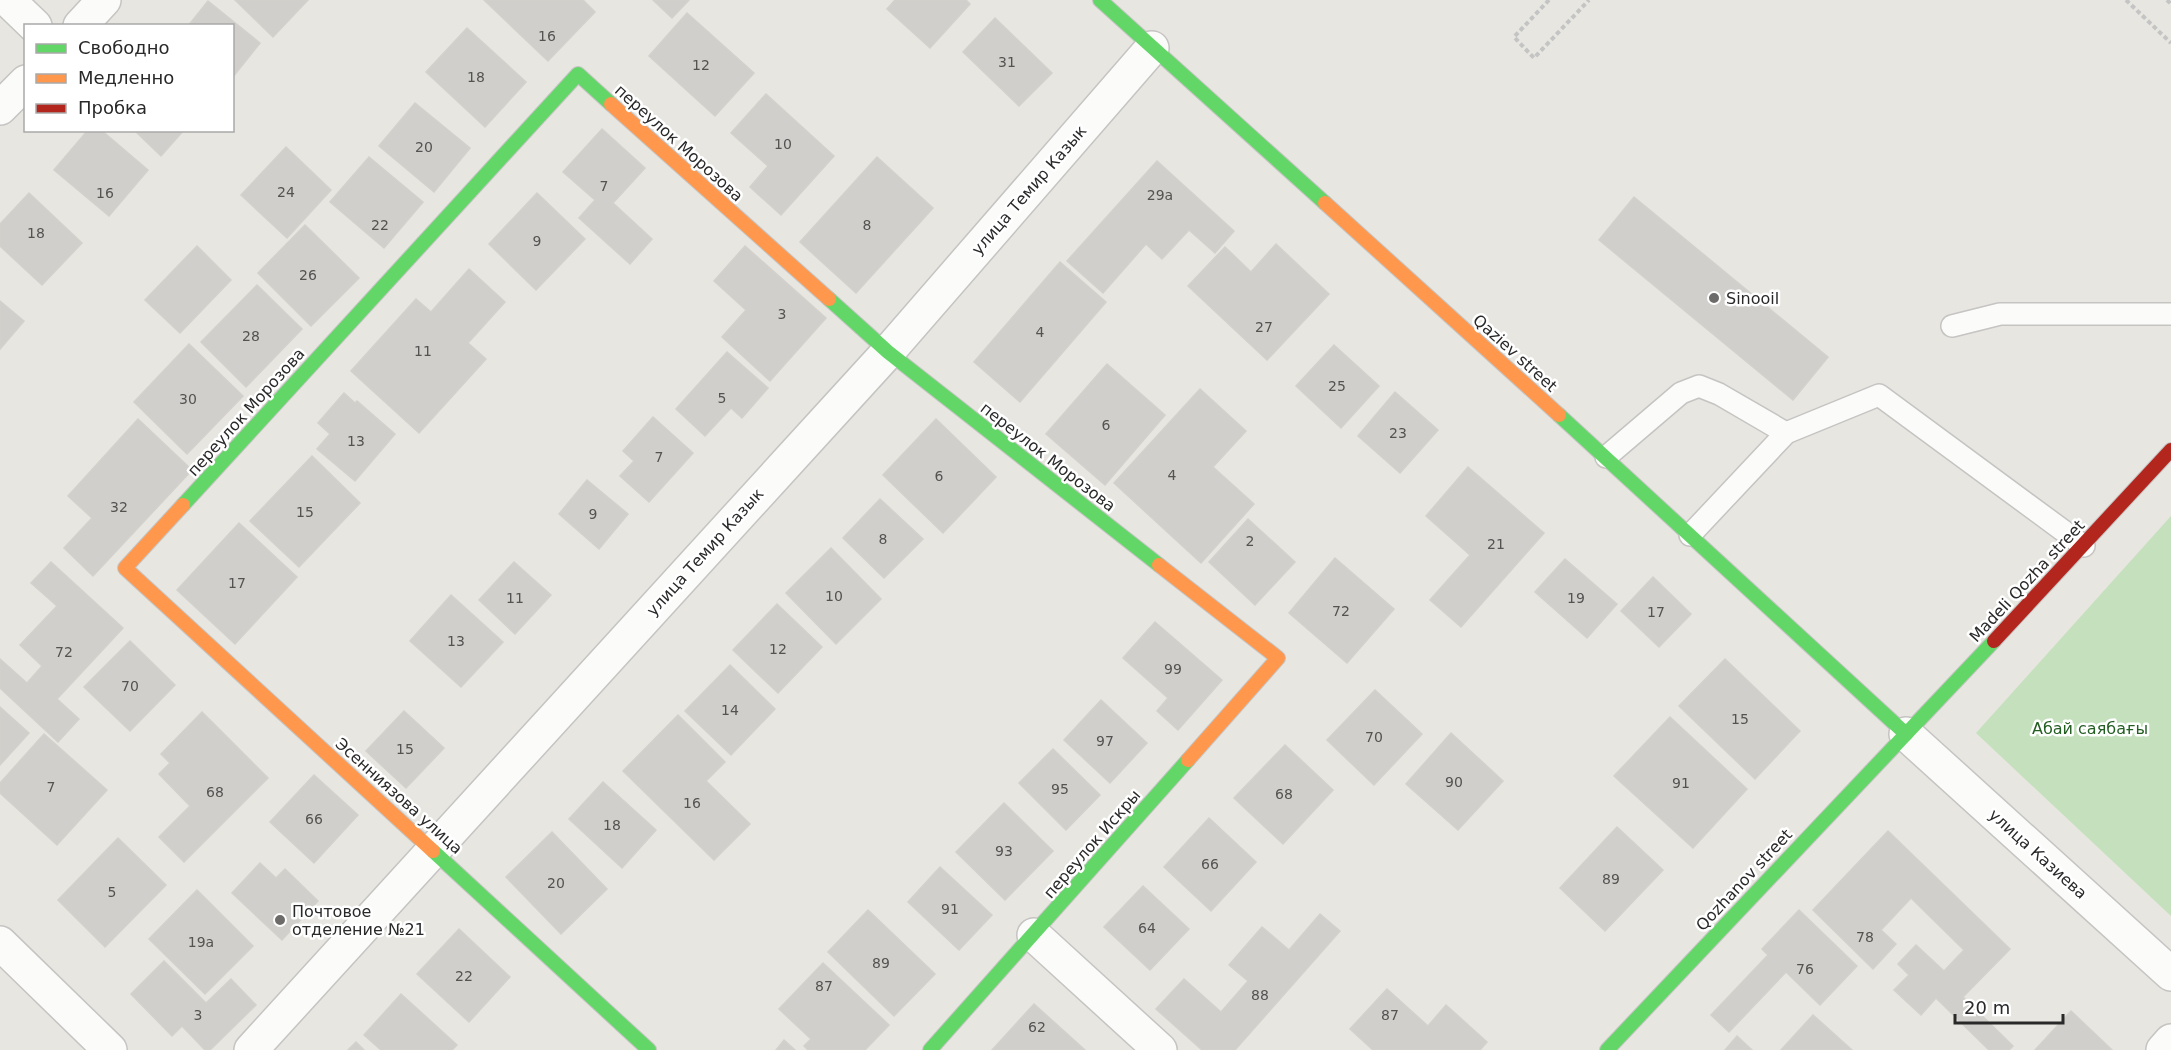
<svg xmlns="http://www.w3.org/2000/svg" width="2171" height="1050" font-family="'DejaVu Sans',sans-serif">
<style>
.green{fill:#c4e0bc}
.building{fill:#d0cfcb;stroke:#d2d1cc;stroke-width:1.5}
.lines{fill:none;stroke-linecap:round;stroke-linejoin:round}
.lane-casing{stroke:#c5c4c3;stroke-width:24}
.street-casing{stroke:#c5c4c3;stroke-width:36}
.fast-casing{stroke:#c5c4c3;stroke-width:16}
.slow-casing{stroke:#c5c4c3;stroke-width:16}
.jam-casing{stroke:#c5c4c3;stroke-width:16}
.path{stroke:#c4c4c4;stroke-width:4;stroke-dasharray:4.5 3;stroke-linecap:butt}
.lane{stroke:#fbfbfa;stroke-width:21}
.street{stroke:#fbfbfa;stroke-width:33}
.fast{stroke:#63d668;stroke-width:14}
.slow{stroke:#ff974d;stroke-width:14}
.jam{stroke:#b3261e;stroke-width:14}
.poi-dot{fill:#6c6b69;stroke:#fff;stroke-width:2}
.labels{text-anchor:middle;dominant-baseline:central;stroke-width:5;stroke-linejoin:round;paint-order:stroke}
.number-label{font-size:14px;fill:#545352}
.street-label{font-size:16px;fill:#292929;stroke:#fff}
.poi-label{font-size:16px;fill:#292929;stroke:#fff;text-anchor:start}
.park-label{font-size:16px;fill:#235e22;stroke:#fff}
</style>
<rect width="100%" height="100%" fill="#e7e6e0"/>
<!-- green -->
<polygon class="green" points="2171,516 2171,916 1976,733"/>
<!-- building -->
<g class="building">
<polygon points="235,0 308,0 273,37"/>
<polygon points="484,0 583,0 595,12 548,61"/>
<polygon points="653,0 689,0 672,18"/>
<polygon points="895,0 966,0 970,4 930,48 887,9"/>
<polygon points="208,1 260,43 232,78 232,26 188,26"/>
<polygon points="687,13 754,73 715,116 649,56"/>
<polygon points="995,18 1052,73 1019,106 963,52"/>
<polygon points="467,28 526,82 485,127 426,72"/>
<polygon points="766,94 834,156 781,215 750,187 768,166 731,133"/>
<polygon points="415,103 470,148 434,192 379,146"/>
<polygon points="602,129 645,168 613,203 652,239 630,264 579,218 595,200 563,172"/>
<polygon points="88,130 101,130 148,170 109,216 54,170"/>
<polygon points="134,130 184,130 161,156"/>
<polygon points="286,147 331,190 287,238 241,195"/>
<polygon points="369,157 423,202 384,248 330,202"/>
<polygon points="877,157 933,208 856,293 800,242"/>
<polygon points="1157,161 1234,231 1215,253 1189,230 1162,259 1146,244 1103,293 1067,261"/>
<polygon points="29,193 82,243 42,285 0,246 0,224"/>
<polygon points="537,193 585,239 536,290 489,244"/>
<polygon points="1634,197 1828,357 1793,400 1599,240"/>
<polygon points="305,225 359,278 311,326 258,273"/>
<polygon points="1276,244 1329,294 1267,360 1188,286 1225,247 1251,272"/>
<polygon points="197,246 231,280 180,333 145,300"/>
<polygon points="745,246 826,318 770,381 722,337 746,310 714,281"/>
<polygon points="1060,262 1106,302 1020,402 974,362"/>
<polygon points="469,269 505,302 468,343 486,359 419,433 351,371 416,299 431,312"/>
<polygon points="257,285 302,329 246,387 201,342"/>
<polygon points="0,301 24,321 0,349"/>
<polygon points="189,344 243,396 187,454 134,402"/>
<polygon points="1334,345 1379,386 1341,428 1296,386"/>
<polygon points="727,352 768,388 742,418 731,408 705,436 676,409"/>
<polygon points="1107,364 1165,415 1105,485 1046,434"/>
<polygon points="1200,389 1246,431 1213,467 1254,504 1201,563 1114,483"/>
<polygon points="1395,392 1438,430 1400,473 1358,436"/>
<polygon points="344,393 355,403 357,401 395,434 355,481 317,449 330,434 318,423"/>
<polygon points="653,417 693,453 649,502 620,476 634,461 623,451"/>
<polygon points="138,419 192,470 93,576 64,548 92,518 68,496"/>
<polygon points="936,419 996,477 943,533 883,475"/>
<polygon points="312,456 360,503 299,567 250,521"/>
<polygon points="1468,467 1544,533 1461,627 1430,600 1470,555 1426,516"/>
<polygon points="587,480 628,514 599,549 559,514"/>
<polygon points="880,499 923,539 884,578 843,538"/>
<polygon points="1248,519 1295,562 1255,605 1209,562"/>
<polygon points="239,523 297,577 235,644 177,590"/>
<polygon points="831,548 881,599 836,644 786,593"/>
<polygon points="1335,558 1394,609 1347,663 1289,613"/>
<polygon points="1565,559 1617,604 1587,638 1535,592"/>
<polygon points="51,562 123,628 57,699 79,719 58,742 0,688 0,659 27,683 42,666 20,645 57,606 31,583"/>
<polygon points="514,562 551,595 515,634 479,600"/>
<polygon points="1653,577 1691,614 1659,647 1621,611"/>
<polygon points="451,595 503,642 461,687 410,641"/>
<polygon points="777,604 822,647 778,693 733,650"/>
<polygon points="1155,622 1222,680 1178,730 1157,711 1168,698 1123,658"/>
<polygon points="130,641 175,685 130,731 84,687"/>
<polygon points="1725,659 1800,731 1755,779 1679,706"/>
<polygon points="730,665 775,709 731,755 685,711"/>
<polygon points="1375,690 1422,734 1374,785 1327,740"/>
<polygon points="1101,700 1147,743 1110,783 1064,740"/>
<polygon points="0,707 29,733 0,765"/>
<polygon points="404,711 444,748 406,788 366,751"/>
<polygon points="202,712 268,778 184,862 159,837 190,806 159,774 170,763 161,754"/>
<polygon points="678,715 725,762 706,781 750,824 714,860 623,771"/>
<polygon points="1670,717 1747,789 1693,848 1614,776"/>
<polygon points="1451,733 1503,781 1458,830 1406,784"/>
<polygon points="44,734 107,790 57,845 0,793 0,783"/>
<polygon points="1285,745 1333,790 1283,844 1234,798"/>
<polygon points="1053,749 1100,795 1066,830 1019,783"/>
<polygon points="314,775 358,815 314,863 270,822"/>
<polygon points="603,782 656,830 622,868 569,819"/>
<polygon points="1004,803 1053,851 1005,900 956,852"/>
<polygon points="1209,818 1256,862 1211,911 1164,867"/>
<polygon points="1617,827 1663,870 1605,931 1560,888"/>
<polygon points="1888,831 2010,949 1963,997 2013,1046 2009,1050 1989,1050 1936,998 1921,1015 1894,990 1909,975 1898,964 1916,945 1944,971 1964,950 1911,898 1881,930 1896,944 1873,969 1813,910"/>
<polygon points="552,832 607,889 561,934 506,877"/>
<polygon points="118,838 166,885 105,947 58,900"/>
<polygon points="260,863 276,878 285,869 318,901 282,940 232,893"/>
<polygon points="940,867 992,915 959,950 908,902"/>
<polygon points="1143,886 1189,929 1150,970 1104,927"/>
<polygon points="197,890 253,946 205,994 149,939"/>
<polygon points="868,910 935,974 894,1016 828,952"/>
<polygon points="1799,910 1857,966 1820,1005 1786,972 1729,1032 1711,1015 1768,955 1762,949"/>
<polygon points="1320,914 1340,931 1235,1050 1202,1050 1156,1009 1184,979 1221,1012 1248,981 1229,965 1262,927 1289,950"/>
<polygon points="459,929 510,977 469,1022 417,974"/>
<polygon points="164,961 206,1003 231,979 256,1005 210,1050 205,1050 182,1026 172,1036 131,994"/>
<polygon points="823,963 889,1025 865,1050 808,1050 804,1046 811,1039 779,1009"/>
<polygon points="1387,989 1428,1026 1446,1005 1487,1042 1480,1050 1373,1050 1350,1029"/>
<polygon points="401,994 457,1045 452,1050 381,1050 364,1035"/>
<polygon points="1034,1004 1085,1050 992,1050"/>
<polygon points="2071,1011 2112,1050 2035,1050"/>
<polygon points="1813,1015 1852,1050 1781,1050"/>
<polygon points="1737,1036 1752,1050 1725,1050"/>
<polygon points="784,1040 795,1050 776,1050"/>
<polygon points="356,1042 364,1050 348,1050"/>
</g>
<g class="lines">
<defs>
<g id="lane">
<polyline points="1952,326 2000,314 2171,314"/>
<polyline points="1606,457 1681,393 1699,386 1719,394 1786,433"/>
<polyline points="1690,535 1786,433 1879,395 2084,546"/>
</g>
<g id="street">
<polyline points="8,0 35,26"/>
<polyline points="80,26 104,0"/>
<polyline points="0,108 26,82"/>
<polyline points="1906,734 2171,974"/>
<polyline points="1034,935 1160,1050"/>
<polyline points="0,943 110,1050"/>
<polyline points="251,1050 888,352 1152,48"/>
<polyline points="2163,1050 2171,1041"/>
</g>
<g id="fast">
<polyline points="1100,0 1325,203"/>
<polyline points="829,299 888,352 1159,565"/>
<polyline points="1559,415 1906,734"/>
<polyline points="183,505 578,74 611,104"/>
<polyline points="433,851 649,1050"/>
<polyline points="930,1050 1188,760"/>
<polyline points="1607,1050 1994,641"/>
</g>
<g id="slow">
<polyline points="611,104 829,299"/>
<polyline points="1325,203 1559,415"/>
<polyline points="183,505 125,568 433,851"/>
<polyline points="1159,565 1278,658 1188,760"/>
</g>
<polyline id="jam" points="1994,641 2171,450"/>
</defs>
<!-- lane casing -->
<use href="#lane" class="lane-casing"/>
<!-- street casing -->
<use href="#street" class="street-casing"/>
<!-- fast casing -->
<use href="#fast" class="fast-casing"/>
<!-- slow casing -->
<use href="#slow" class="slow-casing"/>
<!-- jam casing -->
<use href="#jam" class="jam-casing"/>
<!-- path -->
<g class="path">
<polyline points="1549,0 1514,37 1534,58 1589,0"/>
<polyline points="2126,0 2171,43"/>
<polyline points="2167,0 2171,4"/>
</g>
<!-- lane -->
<use href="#lane" class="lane"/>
<!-- street -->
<use href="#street" class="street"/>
<!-- fast -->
<use href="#fast" class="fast"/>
<!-- slow -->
<use href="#slow" class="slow"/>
<!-- jam -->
<use href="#jam" class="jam"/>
</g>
<!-- markers -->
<g class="poi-dot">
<circle cx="1714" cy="298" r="6"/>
<circle cx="280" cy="920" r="6"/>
</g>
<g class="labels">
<!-- number labels -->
<g class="number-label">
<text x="547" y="36">16</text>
<text x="1007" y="62">31</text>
<text x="701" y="65">12</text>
<text x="476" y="77">18</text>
<text x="783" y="144">10</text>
<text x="424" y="147">20</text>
<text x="604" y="186">7</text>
<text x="286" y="192">24</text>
<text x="105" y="193">16</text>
<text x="1160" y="195">29а</text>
<text x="380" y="225">22</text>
<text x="867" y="225">8</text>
<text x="36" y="233">18</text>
<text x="537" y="241">9</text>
<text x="308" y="275">26</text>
<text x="782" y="314">3</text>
<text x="1264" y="327">27</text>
<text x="1040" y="332">4</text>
<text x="251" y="336">28</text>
<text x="423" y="351">11</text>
<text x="1337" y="386">25</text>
<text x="722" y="398">5</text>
<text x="188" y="399">30</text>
<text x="1106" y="425">6</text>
<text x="1398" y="433">23</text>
<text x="356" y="441">13</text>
<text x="659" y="457">7</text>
<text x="1172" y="475">4</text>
<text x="939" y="476">6</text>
<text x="119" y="507">32</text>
<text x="305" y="512">15</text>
<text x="593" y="514">9</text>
<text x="883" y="539">8</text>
<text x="1250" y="541">2</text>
<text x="1496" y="544">21</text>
<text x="237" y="583">17</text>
<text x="834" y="596">10</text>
<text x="515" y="598">11</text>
<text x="1576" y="598">19</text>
<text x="1341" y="611">72</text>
<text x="1656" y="612">17</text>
<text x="456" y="641">13</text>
<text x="778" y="649">12</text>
<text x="64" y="652">72</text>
<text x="1173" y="669">99</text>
<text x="130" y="686">70</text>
<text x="730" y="710">14</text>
<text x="1740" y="719">15</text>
<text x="1374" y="737">70</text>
<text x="1105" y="741">97</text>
<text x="405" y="749">15</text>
<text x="1454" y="782">90</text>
<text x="1681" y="783">91</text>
<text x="51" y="787">7</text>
<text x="1060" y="789">95</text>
<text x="215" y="792">68</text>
<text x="1284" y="794">68</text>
<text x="692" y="803">16</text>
<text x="314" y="819">66</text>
<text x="612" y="825">18</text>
<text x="1004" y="851">93</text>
<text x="1210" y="864">66</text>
<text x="1611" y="879">89</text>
<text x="556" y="883">20</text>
<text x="112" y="892">5</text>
<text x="950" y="909">91</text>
<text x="1147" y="928">64</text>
<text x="1865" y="937">78</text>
<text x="201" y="942">19а</text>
<text x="881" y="963">89</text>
<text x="1805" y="969">76</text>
<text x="464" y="976">22</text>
<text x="824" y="986">87</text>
<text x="1260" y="995">88</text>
<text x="198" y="1015">3</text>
<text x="1390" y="1015">87</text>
<text x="1037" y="1027">62</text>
</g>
<!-- street labels -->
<g class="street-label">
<text transform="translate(679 143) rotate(42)">переулок Морозова</text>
<text transform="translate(1029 190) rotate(-49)">улица Темир Казык</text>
<text transform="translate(1515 353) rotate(42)">Qaziev street</text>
<text transform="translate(246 412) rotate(-48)">переулок Морозова</text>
<text transform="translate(1048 457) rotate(38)">переулок Морозова</text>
<text transform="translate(705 552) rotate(-48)">улица Темир Казык</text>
<text transform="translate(2027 581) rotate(-47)">Madeli Qozha street</text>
<text transform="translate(399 796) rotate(42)">Эсенниязова улица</text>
<text transform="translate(1092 844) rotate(-49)">переулок Искры</text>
<text transform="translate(2038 854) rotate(42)">улица Казиева</text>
<text transform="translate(1744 880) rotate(-47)">Qozhanov street</text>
</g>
<!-- poi labels -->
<g class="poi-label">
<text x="1726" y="298">Sinooil</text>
<text x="292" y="911">Почтовое<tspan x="292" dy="18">отделение №21</tspan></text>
</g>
<!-- park labels -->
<g class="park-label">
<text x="2090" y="728">Абай саябағы</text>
</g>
</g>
<!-- legend -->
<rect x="24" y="24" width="210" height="108" fill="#ffffff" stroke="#a9a9a9" stroke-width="1.5"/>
<rect x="36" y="44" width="30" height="9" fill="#63d668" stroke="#a9a9a9" stroke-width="1.5"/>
<text x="78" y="54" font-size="18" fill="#292929">Свободно</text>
<rect x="36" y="74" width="30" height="9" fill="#ff974d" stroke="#a9a9a9" stroke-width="1.5"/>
<text x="78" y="84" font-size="18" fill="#292929">Медленно</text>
<rect x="36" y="104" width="30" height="9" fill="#b3261e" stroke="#a9a9a9" stroke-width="1.5"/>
<text x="78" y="114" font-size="18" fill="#292929">Пробка</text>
<!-- scale -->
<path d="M1955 1014v9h108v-9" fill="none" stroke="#292929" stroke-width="3"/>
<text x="1964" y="1014" font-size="18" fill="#292929" stroke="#ffffff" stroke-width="4.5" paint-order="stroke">20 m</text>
</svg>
